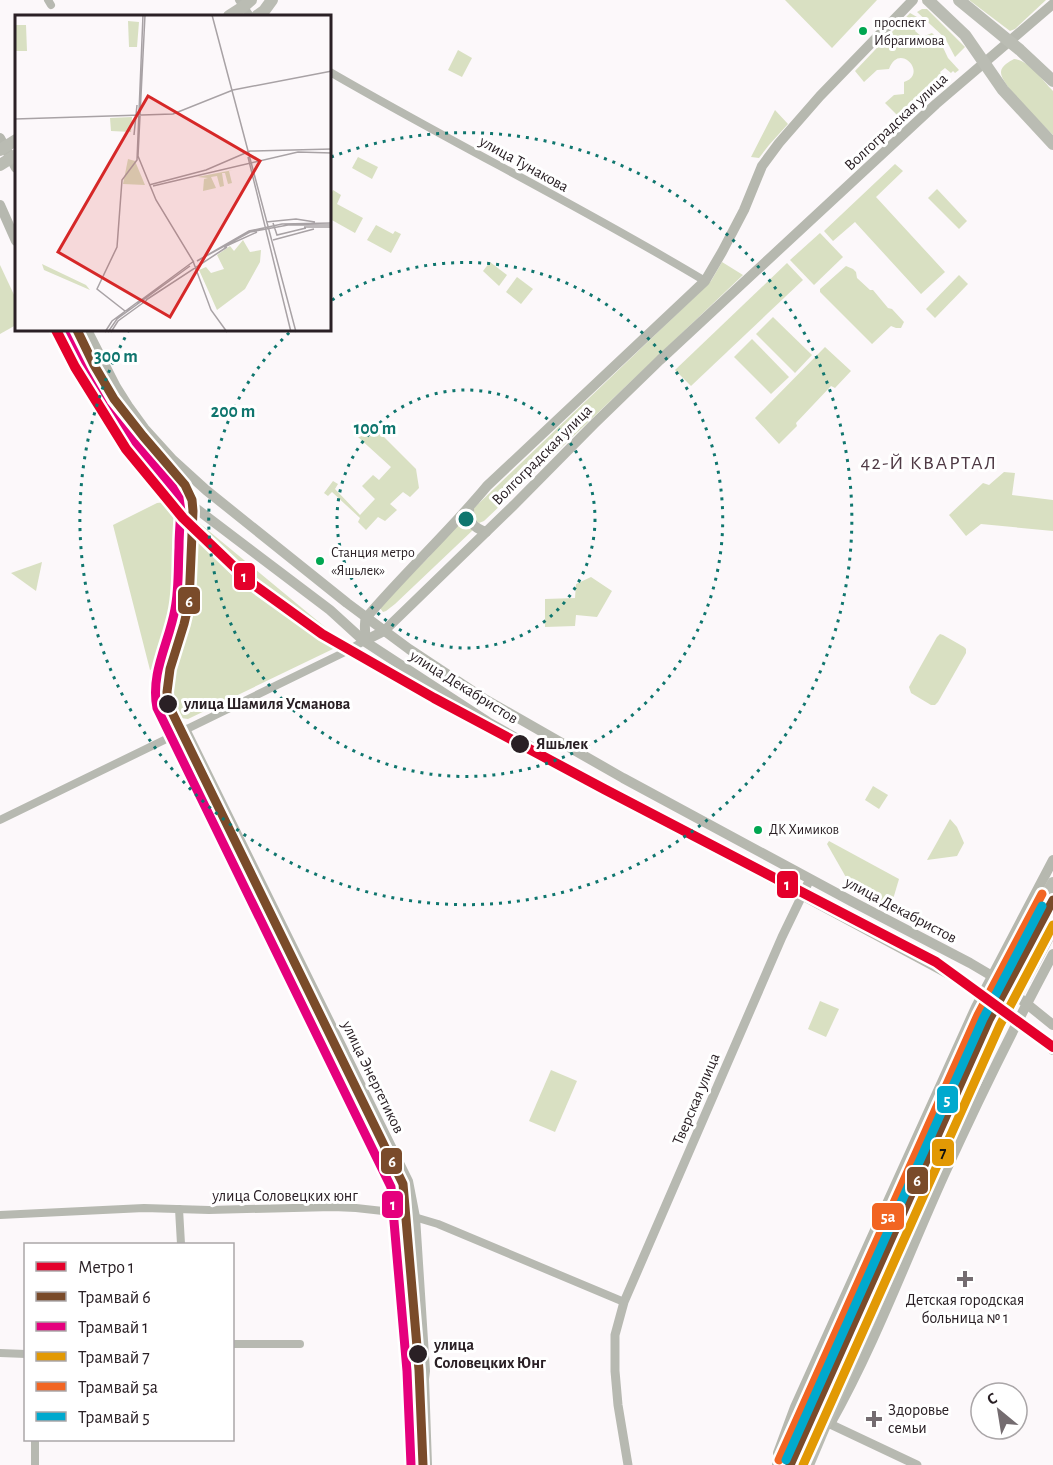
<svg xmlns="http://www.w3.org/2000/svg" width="1053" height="1465" font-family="'Alegreya Sans',sans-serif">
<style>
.green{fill:#d9e0c2}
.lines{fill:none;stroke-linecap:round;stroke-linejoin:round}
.primary-tunnel{stroke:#d2cdcf;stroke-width:12;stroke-dasharray:12 6;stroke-linecap:butt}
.minor{stroke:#b7b9b1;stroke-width:8}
.tertiary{stroke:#b7b9b1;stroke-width:9}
.secondary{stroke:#b6b8af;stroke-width:10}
.primary{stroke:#babcb3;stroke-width:12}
.tram-1-casing{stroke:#fff;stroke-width:14}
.tram-2-casing{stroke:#fff;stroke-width:14}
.tram-3-casing{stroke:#fff;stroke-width:14}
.tram-4-casing{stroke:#fff;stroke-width:14}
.tram-5-casing{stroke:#fff;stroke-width:14}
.tram-1{stroke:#7a4b2a;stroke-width:9}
.tram-2{stroke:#e5007d;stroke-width:9}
.tram-3{stroke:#e29904;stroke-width:9}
.tram-4{stroke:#f26522;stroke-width:9}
.tram-5{stroke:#00a9ce;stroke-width:9}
.metro-1-casing{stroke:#fff;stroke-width:15}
.metro-1{stroke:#e4002b;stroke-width:10}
.ring{fill:none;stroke:#0f766e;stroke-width:3;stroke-dasharray:3 6}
.bus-dot{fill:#00a651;stroke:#fff;stroke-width:2}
.stop-dot{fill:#2a2025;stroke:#fff;stroke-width:2}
.poi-dot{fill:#746c70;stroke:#fff;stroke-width:2}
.labels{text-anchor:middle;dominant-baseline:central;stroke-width:6;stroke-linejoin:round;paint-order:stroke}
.bus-label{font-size:14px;fill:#2a2025;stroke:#fff;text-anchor:start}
.street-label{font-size:16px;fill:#2a2025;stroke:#fff}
.stop-label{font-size:16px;font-weight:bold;fill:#2a2025;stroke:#fff;text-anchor:start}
.poi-label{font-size:16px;fill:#2a2025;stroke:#fff}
.quarter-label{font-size:20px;letter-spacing:1.5px;fill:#4e3944;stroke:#fff}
.inset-road{fill:none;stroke:#a8a2a5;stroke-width:1.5}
.view{fill:#d62828;fill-opacity:0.15;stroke:#d62828;stroke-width:3}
.inset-edge{fill:none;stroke:#2a2025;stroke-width:3}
.centre{fill:#0f766e;stroke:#fff;stroke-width:3}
.ring-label{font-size:18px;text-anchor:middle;font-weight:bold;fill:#0f766e;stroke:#fff;stroke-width:6;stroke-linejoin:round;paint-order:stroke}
.line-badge{stroke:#fff;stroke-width:2}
.badge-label{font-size:16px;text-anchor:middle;font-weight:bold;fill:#fff}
.pale-badge-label{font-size:16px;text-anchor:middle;font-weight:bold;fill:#111}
</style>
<rect width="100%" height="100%" fill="#fcf8fa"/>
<!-- green -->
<g class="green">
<polygon points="785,0 877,0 832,48"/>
<polygon points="969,0 1046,0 1015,29 1010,31"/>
<polygon points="922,9 927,9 965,47 955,57 945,38 917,12"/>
<path d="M910 13 917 17 918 25 915 31 922 37 932 33 940 41 948 58 959 70 955 73 953 71 951 73 945 68 940 72 944 78 943 79 945 82 903 121 885 103 894 95 904 94V82C929 74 899 41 889 69L877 70 864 82 855 71Z"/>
<polygon points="458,50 472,58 462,77 448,70"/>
<path d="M1014 59C1030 61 1042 80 1053 91V135C1043 124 1000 85 1001 72 1001 66 1010 61 1014 59Z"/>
<polygon points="775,110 788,124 769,145 759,158 751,157"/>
<polygon points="358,157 378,167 372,179 352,168"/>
<polygon points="895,164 903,171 876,197 945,272 921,294 855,222 833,241 824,231"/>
<polygon points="937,189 967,221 959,229 928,198"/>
<polygon points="333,190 341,195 337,204 363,218 355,233 330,219 330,196"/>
<polygon points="376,225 393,234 395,231 401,234 391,253 367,240"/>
<polygon points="820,233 843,257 814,285 790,260"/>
<polygon points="490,262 507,275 499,286 483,271"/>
<polygon points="722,262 743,275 484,521 479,523 474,519 473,509 701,291 711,281"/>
<polygon points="787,263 803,280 691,386 675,370"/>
<polygon points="0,265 16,299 16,325 0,334"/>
<polygon points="846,266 853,269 856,272 857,278 870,290 873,290 888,308 892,309 904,322 901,328 896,328 891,326 872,344 820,292 820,289"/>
<polygon points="959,275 968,284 935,318 926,309"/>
<polygon points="517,277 533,289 521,304 506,292"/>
<polygon points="773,317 812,355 795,373 756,334"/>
<polygon points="752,339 789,377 771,394 734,357"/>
<polygon points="825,347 851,371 835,388 831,386 796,423 797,426 779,444 755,418"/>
<polygon points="373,426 416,469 419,488 410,497 403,492 390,504 397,510 385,521 378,517 366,530 358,522 360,518 332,492 328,496 324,493 333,481 338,484 335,489 360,515 375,499 362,486 373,475 379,480 391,467 358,437"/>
<polygon points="1004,472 1015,473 1012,495 1053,500 1053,531 981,524 966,536 949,515 983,483 989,485"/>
<polygon points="166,502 175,503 337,637 339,640 335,648 188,719 181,718 174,695 172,679 176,660 150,670 113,525 157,503"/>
<polygon points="463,519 464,524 467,528 474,529 395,604 386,611 383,612 380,608 380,605 428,558 451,530"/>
<polygon points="42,562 36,591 11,573"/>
<polygon points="591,577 612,591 597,617 576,615 575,626 545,627 545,599 575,598 576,584"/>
<polygon points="940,634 943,635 964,647 966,649 966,653 938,702 935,705 931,705 911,693 909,687 937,637"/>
<polygon points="873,786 888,795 879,809 865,800"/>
<polygon points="950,819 957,827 964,843 957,856 927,860"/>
<polygon points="829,841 899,879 891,906 851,886 827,844"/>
<polygon points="820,1001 839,1009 826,1037 808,1029"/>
<polygon points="551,1070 577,1081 555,1132 529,1121"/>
</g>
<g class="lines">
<!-- primary-tunnel -->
<g class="primary-tunnel">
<polyline points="983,1016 1014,956"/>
<polyline points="999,1028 1031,969"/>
</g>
<!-- minor -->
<g class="minor">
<polyline points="48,0 51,5"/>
<polyline points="239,0 250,16"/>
<path d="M330 72C454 144 582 207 705 281"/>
<polyline points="186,729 409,1181 416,1217 426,1371 425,1379 428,1465"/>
<polyline points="0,820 345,652 364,641"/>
<polyline points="179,1209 181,1244"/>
<polyline points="395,1212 411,1465"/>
<polyline points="0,1215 144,1208 209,1210 333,1207 356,1208 401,1213 438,1224 624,1302"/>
<polyline points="232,1344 300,1344"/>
<polyline points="0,1353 26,1354"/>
<polyline points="35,1440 35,1465"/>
</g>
<!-- tertiary -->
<g class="tertiary">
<polyline points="830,1424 917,1465"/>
<polyline points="628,1465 618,1405 615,1371 615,1335 624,1302 782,937 810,879"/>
</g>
<!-- secondary -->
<g class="secondary">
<polyline points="0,138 16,168"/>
<polyline points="0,205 16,241"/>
<path d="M61 330C80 368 98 407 124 440 137 457 154 472 169 488L330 610 364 641 488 722 610 792 962 981C994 1002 1024 1025 1053 1050"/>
<polyline points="87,330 116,387 128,406 144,428 173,460 206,490 347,603 409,649 483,698 623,778 851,901 970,963 992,976 1053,1025"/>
<path d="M469 508C469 522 472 527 486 532"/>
<polyline points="364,641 384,631 515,504 594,424 660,360 936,104 1053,4"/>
<path d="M364 641C367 633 363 625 366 618 405 572 449 532 487 486L705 281 722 252 744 210 762 166 779 143 820 96 913 0"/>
<path d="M830 1424C875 1344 906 1259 944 1175 978 1100 1014 1027 1053 954"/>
<polyline points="778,1453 795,1407 976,1007 1053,860"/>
</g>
<!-- primary -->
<g class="primary">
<polyline points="928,0 965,35 1003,90 1053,144"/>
<polyline points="959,0 1020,50 1053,81"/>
<polyline points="229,16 243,7 251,0"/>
<polyline points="257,16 264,11 272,0"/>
<polyline points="0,150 16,140"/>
<polyline points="0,165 16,155"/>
<polyline points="1014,956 1053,883"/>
<polyline points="1031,969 1053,928"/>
<polyline points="778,1465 851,1311 983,1016"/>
<polyline points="808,1465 868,1323 999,1028"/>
</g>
<defs>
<g id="tram-1">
<polyline points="77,330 94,365 114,399 143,436 185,485 192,500 193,511 189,603 184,624 170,669 167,692 168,704 403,1184 419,1370 423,1465"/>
<polyline points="790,1465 989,1020 1053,900"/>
</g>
<path id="tram-2" d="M66 335 84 371 104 406 134 443 173 488 179 498 181 511C180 523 179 536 179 548 178 568 179 589 175 609 169 643 150 673 157 708L391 1187 407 1371 411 1465"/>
<polyline id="tram-3" points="803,1465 1000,1025 1053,925"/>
<polyline id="tram-4" points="779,1460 978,1015 1042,894"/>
<polyline id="tram-5" points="786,1460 983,1019 1042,906"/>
</defs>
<!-- tram-1 casing -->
<use href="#tram-1" class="tram-1-casing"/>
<!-- tram-2 casing -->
<use href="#tram-2" class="tram-2-casing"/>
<!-- tram-3 casing -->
<use href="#tram-3" class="tram-3-casing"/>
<!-- tram-4 casing -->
<use href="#tram-4" class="tram-4-casing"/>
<!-- tram-5 casing -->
<use href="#tram-5" class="tram-5-casing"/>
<!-- tram-1 -->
<use href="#tram-1" class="tram-1"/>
<!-- tram-2 -->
<use href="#tram-2" class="tram-2"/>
<!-- tram-3 -->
<use href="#tram-3" class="tram-3"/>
<!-- tram-4 -->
<use href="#tram-4" class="tram-4"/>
<!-- tram-5 -->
<use href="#tram-5" class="tram-5"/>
<defs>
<polyline id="metro-1" points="56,330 75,367 126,449 183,518 250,582 322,634 434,698 604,789 936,962 1053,1047"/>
</defs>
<!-- metro-1 casing -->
<use href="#metro-1" class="metro-1-casing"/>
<!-- metro-1 -->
<use href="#metro-1" class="metro-1"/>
</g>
<!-- distance rings -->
<g class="ring">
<circle cx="466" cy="519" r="129"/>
<path d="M332 300A257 257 0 1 1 291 331"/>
<path d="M331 157A386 386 0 1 1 128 332"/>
</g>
<!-- markers -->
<g class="bus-dot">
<circle cx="863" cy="31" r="5"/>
<circle cx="320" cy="561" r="5"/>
<circle cx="758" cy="830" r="5"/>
</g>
<g class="stop-dot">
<circle cx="168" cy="704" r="10"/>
<circle cx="520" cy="744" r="10"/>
<circle cx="418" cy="1354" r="10"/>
</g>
<g class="poi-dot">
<path d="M962 1270h6v6h6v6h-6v6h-6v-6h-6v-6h6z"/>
<path d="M871 1410h6v6h6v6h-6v6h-6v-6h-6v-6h6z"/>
</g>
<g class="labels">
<!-- bus labels -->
<g class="bus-label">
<text x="874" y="23">проспект<tspan x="874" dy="18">Ибрагимова</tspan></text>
<text x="331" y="553">Станция метро<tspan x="331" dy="18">«Яшьлек»</tspan></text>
<text x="769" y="830">ДК Химиков</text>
</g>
<!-- street labels -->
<g class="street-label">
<text transform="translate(896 122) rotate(-43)">Волгоградская улица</text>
<text transform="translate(524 164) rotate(29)">улица Тунакова</text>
<text transform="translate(542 455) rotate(-45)">Волгоградская улица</text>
<text transform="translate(464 687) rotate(32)">улица Декабристов</text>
<text transform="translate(901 910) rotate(28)">улица Декабристов</text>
<text transform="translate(373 1077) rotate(64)">улица Энергетиков</text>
<text transform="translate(696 1099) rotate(-67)">Тверская улица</text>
<text x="285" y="1196">улица Соловецких юнг</text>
</g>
<!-- stop labels -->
<g class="stop-label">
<text x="184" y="704">улица Шамиля Усманова</text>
<text x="536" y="744">Яшьлек</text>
<text x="434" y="1345">улица<tspan x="434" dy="18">Соловецких Юнг</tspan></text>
</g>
<!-- poi labels -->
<g class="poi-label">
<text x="965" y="1300">Детская городская<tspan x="965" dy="18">больница № 1</tspan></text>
<text x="888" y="1410" text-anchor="start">Здоровье<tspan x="888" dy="18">семьи</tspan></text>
</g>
<!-- quarter labels -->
<g class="quarter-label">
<text x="929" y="463">42-Й КВАРТАЛ</text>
</g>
</g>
<!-- overview -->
<g transform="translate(15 15)">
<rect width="316" height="316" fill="#fcf8fa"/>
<path d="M113 6 124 7 122 32H114ZM11 10 12 36H0V10ZM117 102 116 117 96 116 95 103ZM113 144 120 146 130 170 108 169ZM218 155 214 156 217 168 213 169 210 158H207L209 171 205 172 202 161 196 162 201 173 188 176 189 164 193 163 182 162ZM228 225 235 237 246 235 245 247 230 274 202 295 184 255 191 252 196 258 209 254 202 240 215 231 219 236ZM27 249 71 270 75 275 29 255Z" fill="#d9e0c2"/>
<path class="inset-road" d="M130 0 123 141 141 185 178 246 196 295 212 317M197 0 281 317M0 104 158 99 218 75 317 56M119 120 122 90M233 142 276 317M134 170 191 155 235 136 317 134M138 171 283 137 317 138M251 207 281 204 300 207M258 208 262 220 291 213M289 212H317M258 225 299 214M209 232 242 217M182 246 234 216 267 209 317 208M182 246 235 217 273 210H317M131 285 212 232M122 288 179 246M116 294 110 296 82 274 102 232 107 165 122 145 128 0M90 317 97 306 124 286M93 317 102 304 175 251M96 317 103 306 132 285"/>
<path class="view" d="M133 81 245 146 155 302 43 237Z"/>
<rect width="316" height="316" class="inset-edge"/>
</g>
<circle cx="466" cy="519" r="9" class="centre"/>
<g class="ring-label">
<text x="116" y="362">300 m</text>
<text x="233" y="417">200 m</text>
<text x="375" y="434">100 m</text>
</g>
<g class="line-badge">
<rect x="233" y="562" width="23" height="29" rx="6" fill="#e4002b"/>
<rect x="177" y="586" width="24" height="29" rx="6" fill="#7a4b2a"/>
<rect x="776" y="870" width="23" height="29" rx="6" fill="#e4002b"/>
<rect x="936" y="1085" width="23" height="29" rx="6" fill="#00a9ce"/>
<rect x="931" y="1138" width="24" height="29" rx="6" fill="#e29904"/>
<rect x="380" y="1147" width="23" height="28" rx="6" fill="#7a4b2a"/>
<rect x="906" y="1166" width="23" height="29" rx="6" fill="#7a4b2a"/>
<rect x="381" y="1190" width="23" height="29" rx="6" fill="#e5007d"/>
<rect x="871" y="1202" width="34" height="29" rx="6" fill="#f26522"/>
</g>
<g class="badge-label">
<text x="244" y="582">1</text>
<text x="189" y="607">6</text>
<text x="787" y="890">1</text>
<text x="947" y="1105">5</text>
<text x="392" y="1167">6</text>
<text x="917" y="1186">6</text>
<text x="393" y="1210">1</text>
<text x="888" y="1222">5а</text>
</g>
<g class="pale-badge-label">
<text x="943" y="1158">7</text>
</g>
<!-- legend -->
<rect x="24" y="1243" width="210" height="198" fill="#ffffff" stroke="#aaa6a8" stroke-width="1.5"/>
<rect x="36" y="1262" width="30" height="9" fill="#e4002b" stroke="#aaa6a8" stroke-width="1.5"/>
<text x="78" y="1273" font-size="18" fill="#2a2025">Метро 1</text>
<rect x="36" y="1292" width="30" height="9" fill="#7a4b2a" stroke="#aaa6a8" stroke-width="1.5"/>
<text x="78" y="1303" font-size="18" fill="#2a2025">Трамвай 6</text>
<rect x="36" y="1322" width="30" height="9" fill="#e5007d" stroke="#aaa6a8" stroke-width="1.5"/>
<text x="78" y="1333" font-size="18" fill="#2a2025">Трамвай 1</text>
<rect x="36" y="1352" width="30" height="9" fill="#e29904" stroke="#aaa6a8" stroke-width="1.5"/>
<text x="78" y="1363" font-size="18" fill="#2a2025">Трамвай 7</text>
<rect x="36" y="1382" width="30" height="9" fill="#f26522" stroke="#aaa6a8" stroke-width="1.5"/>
<text x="78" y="1393" font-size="18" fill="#2a2025">Трамвай 5а</text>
<rect x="36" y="1412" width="30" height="9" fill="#00a9ce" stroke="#aaa6a8" stroke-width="1.5"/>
<text x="78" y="1423" font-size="18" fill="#2a2025">Трамвай 5</text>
<!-- north arrow -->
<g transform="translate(999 1411) rotate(330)"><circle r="28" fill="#ffffff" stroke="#aaa6a8" stroke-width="1.5"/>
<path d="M0-4.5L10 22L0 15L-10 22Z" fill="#746c70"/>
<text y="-9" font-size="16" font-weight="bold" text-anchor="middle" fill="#2a2025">С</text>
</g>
</svg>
